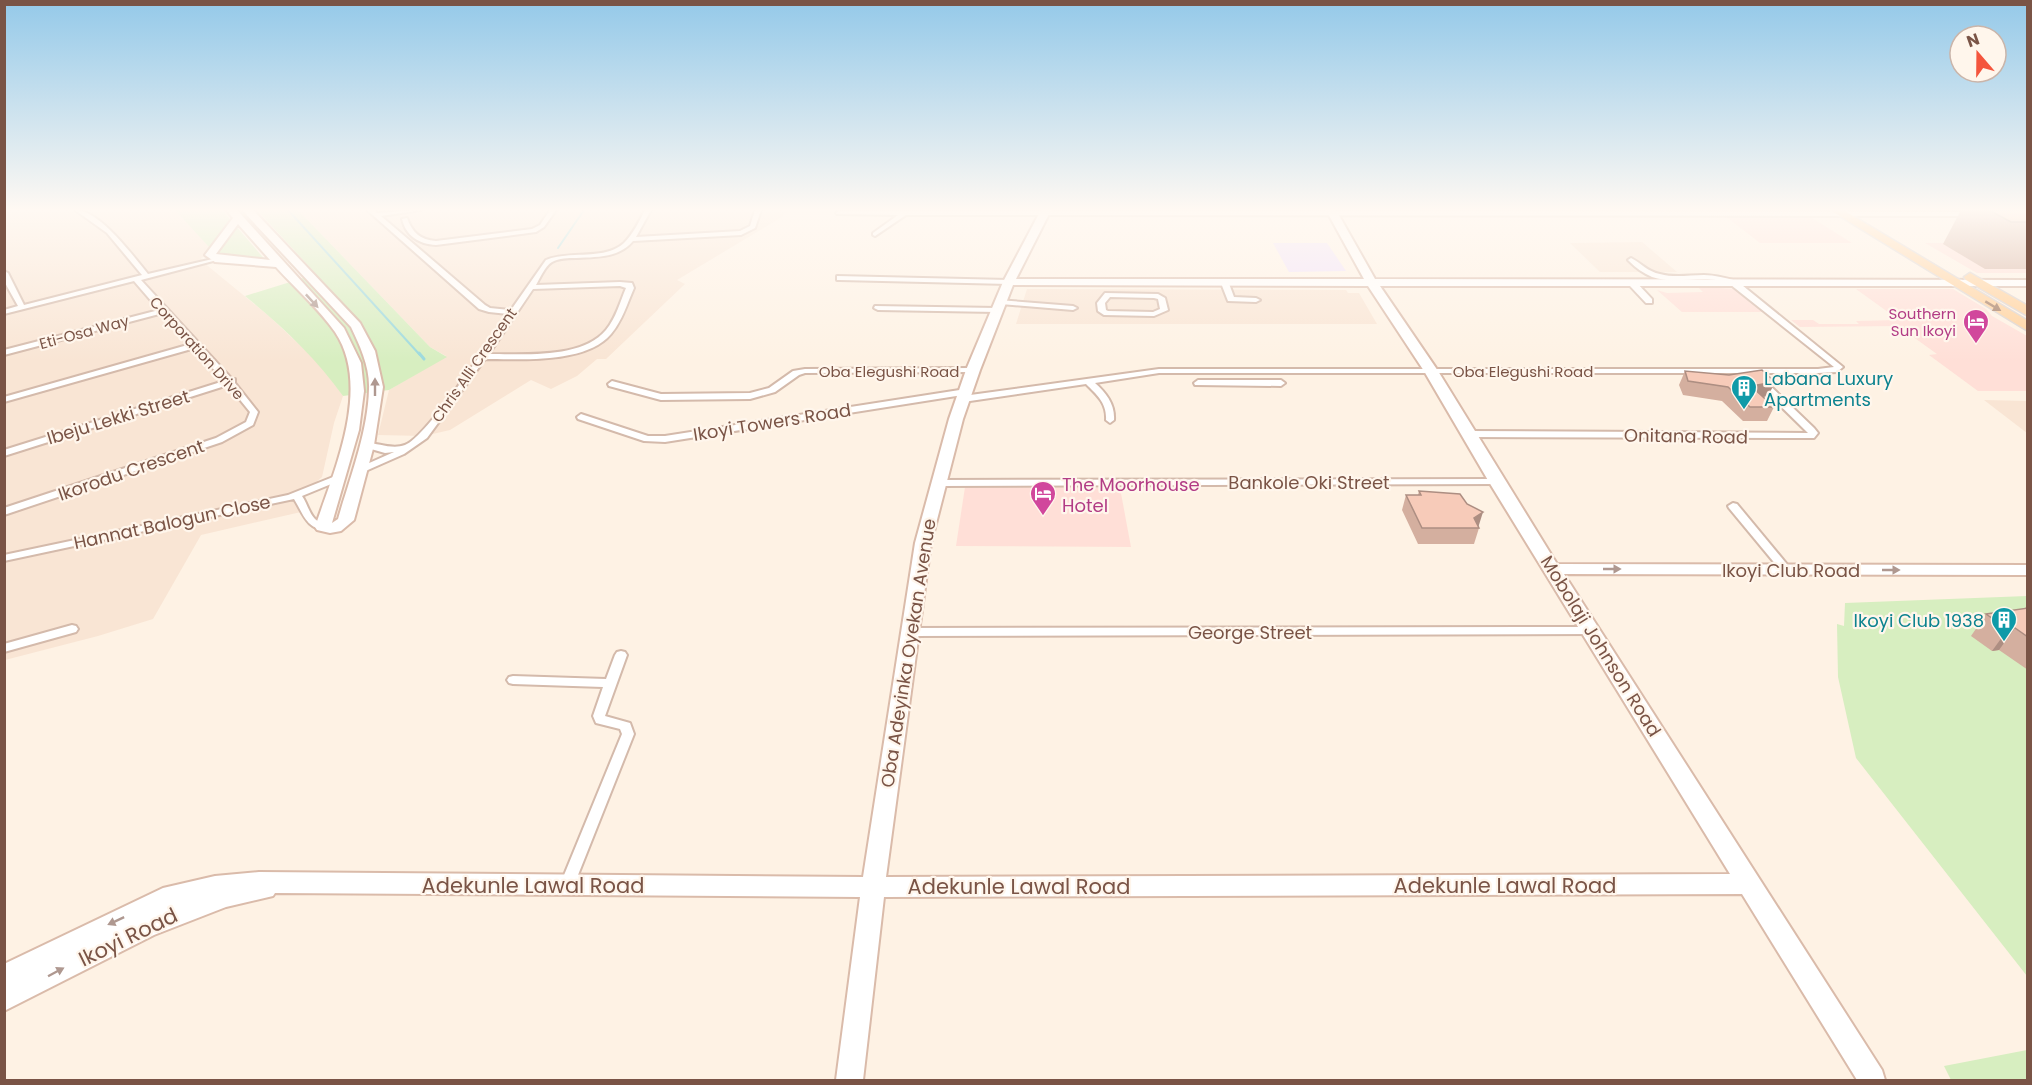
<svg xmlns="http://www.w3.org/2000/svg" width="2032" height="1085" font-family="Poppins,sans-serif">
<style>
.residential{fill:#f9e5d4}
.commercial{fill:#ffdfd7}
.education{fill:#efe0fb}
.green{fill:#d7eec0}
.lines{fill:none;stroke-linecap:round;stroke-linejoin:round}
.stream-far1{stroke:#9bd9dd;stroke-width:2}
.stream{stroke:#9bd9dd;stroke-width:3}
.street-casing{stroke:#d4baab;stroke-width:4}
.secondary-casing{stroke:#dabbaa;stroke-width:4}
.primary-casing{stroke:#dcd3cf;stroke-width:3}
.street{fill:#fff;fill-rule:evenodd}
.secondary{fill:#fff;fill-rule:evenodd}
.primary{fill:#ffd09a;fill-rule:evenodd}
.wall{fill:#d4af9f}
.shaded-wall{fill:#ad8e82}
.building{fill:#f7cbb9;stroke:#ad8e82;stroke-width:1.5}
.oneway{fill:#af9890}
.oneway2{fill:#a2795f}
.labels{text-anchor:middle;dominant-baseline:central;stroke-width:4.5;stroke-linejoin:round;paint-order:stroke}
.far-hotel-label{font-size:15px;fill:#b23c85;stroke:#fff6ec;text-anchor:end}
.far-street-label{font-size:15px;fill:#7a5446;stroke:#fff6ec}
.culture-label{font-size:18px;fill:#0d838f;stroke:#fff6ec;text-anchor:start}
.street-label{font-size:18px;fill:#7a5446;stroke:#fff6ec}
.hotel-label{font-size:18px;fill:#b23c85;stroke:#fff6ec;text-anchor:start}
.near-street-label{font-size:21px;fill:#7a5446;stroke:#fff6ec}
</style>
<rect width="100%" height="100%" fill="#fef2e4"/>
<!-- residential -->
<g class="residential">
<polygon points="5,210 175,210 210,247 205,256 201,258 203,262 270,317 324,368 343,396 334,423 322,477 299,497 301,512 201,535 153,619 98,636 5,660"/>
<polygon points="298,210 787,210 782,217 677,280 685,284 606,359 597,359 577,376 551,389 531,380 450,430 424,436 378,435 389,390 446,356 430,347"/>
<polygon points="1642,242 1677,272 1600,272 1570,243"/>
<polygon points="1027,289 1346,290 1348,293 1359,293 1377,324 1016,324"/>
<polygon points="1984,400 2027,401 2027,433"/>
</g>
<!-- commercial -->
<g class="commercial">
<polygon points="1725,216 1809,216 1852,243 1760,243"/>
<polygon points="1925,243 2027,243 2027,273 1977,273"/>
<polygon points="1698,287 1739,289 1764,312 1682,312 1657,290 1667,293 1703,292"/>
<polygon points="1856,289 1953,289 1986,309 1992,316 2027,336 2027,391 1978,391 1929,355 1937,354 1898,326 1800,327 1791,320 1813,320 1819,324 1859,324 1856,321 1899,320"/>
<polygon points="965,487 1120,488 1131,547 956,546"/>
</g>
<!-- education -->
<polygon class="education" points="1273,243 1327,243 1346,271 1289,272"/>
<!-- green -->
<g class="green">
<polygon points="175,210 222,210 267,262 220,259"/>
<path d="M257 210H298L430 347 447 357 389 390 343 396C316 358 282 326 245 296L316 274Z"/>
<polygon points="2027,596 2027,976 1856,758 1838,677 1837,624 1844,626 1845,603"/>
<polygon points="2027,1050 2027,1080 1951,1080 1944,1066"/>
</g>
<g class="lines">
<!-- stream-far1 -->
<g class="stream-far1">
<polyline points="288,210 420,355"/>
<polyline points="558,248 584,210"/>
</g>
<!-- stream -->
<polyline class="stream" points="419,353 424,359"/>
<defs>
<g id="street">
<path d="M75 210C100 210 133 256 148 274L217 258V260L141 280 232 379H235V383L258 412 253 425 222 442 4 515V508L216 438 246 422 250 412 228 385 4 456V450L224 381 195 348 4 402V397L191 344 163 313 4 355V350L159 310 134 281 4 314V310L18 306 4 281V271L8 273 24 305 142 275 107 233Z"/>
<path d="M367 210H374L377 213 421 210 381 216 485 305 490 308 511 310 546 260C570 250 604 261 624 243 633 234 639 222 645 210H651L636 237 740 231 750 226 755 210H761L755 228 741 235 633 241C619 258 596 257 576 258 568 258 559 258 552 262 545 266 540 278 536 285L620 282 632 283 634 288C627 304 622 321 611 334 586 364 521 359 485 359L427 438 404 454 361 473 356 470 358 468 394 452 385 453 364 447 362 445 364 443C377 442 391 450 405 445 426 438 492 338 508 314L489 312 479 309ZM620 286 626 288C620 302 616 318 606 330 582 359 523 354 489 354L533 289Z"/>
<path d="M550 210H556L544 227 536 232 436 245C419 244 406 236 402 219L407 218C412 232 420 240 436 241L532 229 540 225Z"/>
<polygon points="839,211 1972,212 1975,214 1972,216 906,215 875,236 873,235 873,233 898,215 837,214 836,213"/>
<path d="M1631 258C1641 263 1648 272 1660 274 1674 278 1689 275 1704 275 1715 275 1726 278 1737 281L1843 367 1837 372 1818 373H1159L1095 383C1106 393 1115 404 1114 420L1110 423 1106 420C1107 403 1097 395 1086 384L963 402 959 399 963 396 1159 369H1818L1834 367 1731 285C1722 281 1714 279 1704 279 1687 279 1669 283 1652 277 1643 273 1636 268 1629 261L1628 260Z"/>
<polygon points="837,276 1009,280 1013,282 1009,284 840,280 837,280"/>
<polygon points="1222,281 1228,281 1234,297 1256,298 1260,300 1256,302 1228,301 1221,283"/>
<polygon points="1630,282 1636,282 1652,299 1652,303 1646,303 1630,286"/>
<path d="M1105 293 1158 294 1165 298 1168 310 1154 316 1104 315 1098 311 1097 303ZM1110 297 1154 298 1158 299 1160 309 1153 312 1108 311 1106 310 1105 303Z"/>
<polygon points="998,300 1073,306 1077,308 1073,310 1001,304 997,302"/>
<polygon points="875,306 997,308 1001,310 997,312 878,310 874,308"/>
<polygon points="973,368 976,368 976,372 805,373 799,375 775,392 750,399 661,400 609,386 608,384 612,381 661,394 750,393 769,388 793,371 805,369"/>
<polygon points="1761,379 1764,380 1814,428 1818,433 1814,438 1469,437 1464,434 1469,431 1808,433 1758,384 1757,382"/>
<polygon points="1198,380 1281,380 1285,383 1281,386 1195,385 1194,383"/>
<polygon points="966,389 969,390 969,394 665,442 644,441 578,419 577,417 581,414 584,415 648,436 665,436"/>
<path d="M338 475 343 478 341 480 302 496C307 503 309 513 315 519 319 523 324 524 328 527L327 529C307 531 303 513 294 499L4 561V555L288 495Z"/>
<polygon points="1497,479 1502,482 1500,484 940,486 935,483 940,480"/>
<polygon points="1733,503 1737,504 1790,568 1791,570 1790,572 1782,572 1729,508 1728,506"/>
<polygon points="72,625 76,626 78,629 76,632 4,652 4,644"/>
<polygon points="1591,627 1595,628 1597,631 1595,634 909,636 905,635 903,632 905,629 909,628"/>
<polygon points="621,651 625,652 627,655 605,716 630,723 634,734 574,885 572,889 567,891 562,889 560,885 622,734 620,729 596,723 593,716 603,687 513,684 509,683 507,680 509,677 513,676 606,679 615,655 617,652"/>
</g>
<g id="secondary">
<path d="M226 210H237L344 328 361 363 364 391 359 430 332 523 338 519C350 477 368 432 369 389 370 367 360 346 351 327L242 210H253L360 323 375 351 383 387 374 445 354 520 341 531 330 533 317 530 315 527C334 471 372 387 335 332 319 309 295 288 276 267L215 262 205 255 233 218ZM238 224 270 260 216 254Z"/>
<path d="M1041 210H1051L1016 279H1364L1326 210H1336L1375 279 2028 280V286H1380L1438 371 1557 564 2028 565V575L1564 574 1882 1070 1885 1080H1857L1742 894 884 897 863 1080H836L860 897 275 893 273 896 226 907 154 935 4 1011V964L163 888 215 876 259 872 863 877 915 543 949 419 966 370 1003 282ZM1013 285 1368 286 1424 371 1489 482 1730 874 886 877 931 543 963 419 980 370Z"/>
</g>
<g id="primary">
<polygon points="1830,210 1843,210 2028,321 2028,331"/>
<polygon points="1970,273 2028,306 2028,316 1966,280 1964,277"/>
</g>
</defs>
<!-- street casing -->
<use href="#street" class="street-casing"/>
<!-- secondary casing -->
<use href="#secondary" class="secondary-casing"/>
<!-- primary casing -->
<use href="#primary" class="primary-casing"/>
<!-- street -->
<use href="#street" class="street"/>
<!-- secondary -->
<use href="#secondary" class="secondary"/>
<!-- primary -->
<use href="#primary" class="primary"/>
</g>
<!-- wall -->
<g class="wall">
<polygon points="1961,210 2028,210 2028,269 1985,269 1943,244"/>
<polygon points="1685,371 1775,382 1768,396 1763,397 1774,407 1767,421 1743,421 1722,401 1683,395 1679,385"/>
<polygon points="1419,491 1478,527 1479,528 1474,544 1418,544 1402,510 1406,495 1418,495"/>
<polygon points="2027,606 2028,606 2028,670 1999,650 1992,651 1971,636 1986,614 2024,609"/>
</g>
<!-- shaded-wall -->
<g class="shaded-wall">
<polygon points="1775,382 1768,396 1745,400 1751,386"/>
<polygon points="1483,512 1478,528 1474,518"/>
<polygon points="2015,628 1999,650 1992,651 2008,629"/>
</g>
<!-- building -->
<g class="building">
<polygon points="1989,210 2028,210 2028,222 2011,222"/>
<polygon points="1762,370 1775,382 1751,386 1774,407 1750,407 1728,387 1688,381 1685,371 1729,375"/>
<polygon points="1419,491 1460,494 1467,504 1483,512 1474,518 1479,528 1422,528 1406,495 1421,495"/>
<polygon points="2028,608 2028,637 2015,628 2008,629 1986,614"/>
</g>
<!-- one-way arrows -->
<defs><path id="oneway-solid" d="M-6-.8H1V-3.2L6.5 0L1 3.2V.8H-6Z" transform="scale(1.5)"/></defs>
<g class="oneway">
<use href="#oneway-solid" transform="translate(312 301) rotate(47)"/>
<use href="#oneway-solid" transform="translate(375 387) rotate(-90)"/>
<use href="#oneway-solid" transform="translate(1612 569)"/>
<use href="#oneway-solid" transform="translate(1891 570)"/>
<use href="#oneway-solid" transform="translate(116 921) rotate(155)"/>
<use href="#oneway-solid" transform="translate(56 972) rotate(-28)"/>
</g>
<use class="oneway2" href="#oneway-solid" transform="translate(1993 306) rotate(31)"/>
<!-- sky -->
<linearGradient id="sky" x2="0" y2="1"><stop stop-color="#94c9e9"/><stop offset="0.58" stop-color="#fff9f3"/><stop offset="1" stop-color="#fff9f3" stop-opacity="0"/></linearGradient>
<rect width="2032" height="362" fill="url(#sky)"/>
<!-- icons -->
<defs>
<symbol id="hotel-pin" viewBox="-11 -11 22 30"><path d="M0 17L-7.5 6A9.5 9.5 0 1 1 7.5 6Z" fill="#d1479c" stroke="#fff6ec"/><path d="M-6-4.5h1.5V1H6V5H4.5V3h-9V5H-6ZM-4 0a1.8 1.8 0 1 1 3.6 0ZM.5 0V-2.5h3Q6-2.5 6 0Z" fill="#fff"/></symbol>
<symbol id="building-pin" viewBox="-11 -11 22 30"><path d="M0 17L-7.5 6A9.5 9.5 0 1 1 7.5 6Z" fill="#0f9aa8" stroke="#fff6ec"/><path d="M-4-6H4V6H1V3H-1V6H-4ZM-2.5-4.3h1.7v1.8h-1.7ZM.8-4.3h1.7v1.8H.8ZM-2.5-1h1.7V.8h-1.7ZM.8-1h1.7V.8H.8Z" fill="#fff"/></symbol>
</defs>
<g fill-rule="evenodd">
<use href="#hotel-pin" x="1961" y="307" width="30" height="40"/>
<use href="#building-pin" x="1729" y="373" width="30" height="40"/>
<use href="#hotel-pin" x="1028" y="479" width="30" height="40"/>
<use href="#building-pin" x="1989" y="605" width="30" height="40"/>
</g>
<g class="labels">
<!-- far-hotel labels -->
<g class="far-hotel-label">
<text x="1956" y="313">Southern<tspan x="1956" dy="17">Sun Ikoyi</tspan></text>
</g>
<!-- far-street labels -->
<g class="far-street-label">
<text transform="translate(84 332) rotate(-15)">Eti-Osa Way</text>
<text transform="translate(197 348) rotate(48)">Corporation Drive</text>
<text transform="translate(474 365) rotate(-55)">Chris Alli Crescent</text>
<text x="889" y="371">Oba Elegushi Road</text>
<text x="1523" y="371">Oba Elegushi Road</text>
</g>
<!-- culture labels -->
<g class="culture-label">
<text x="1764" y="378">Labana Luxury<tspan x="1764" dy="21">Apartments</tspan></text>
<text x="1984" y="620" text-anchor="end">Ikoyi Club 1938</text>
</g>
<!-- street labels -->
<g class="street-label">
<text transform="translate(118 417) rotate(-17)">Ibeju Lekki Street</text>
<text transform="translate(772 422) rotate(-9)">Ikoyi Towers Road</text>
<text transform="translate(1686 436) rotate(1)">Onitana Road</text>
<text transform="translate(131 470) rotate(-19)">Ikorodu Crescent</text>
<text x="1309" y="482">Bankole Oki Street</text>
<text transform="translate(172 522) rotate(-12)">Hannat Balogun Close</text>
<text x="1791" y="570">Ikoyi Club Road</text>
<text x="1250" y="632">George Street</text>
<text transform="translate(1601 646) rotate(58)">Mobolaji Johnson Road</text>
<text transform="translate(908 653) rotate(-81)">Oba Adeyinka Oyekan Avenue</text>
</g>
<!-- hotel labels -->
<g class="hotel-label">
<text x="1062" y="484">The Moorhouse<tspan x="1062" dy="21">Hotel</tspan></text>
</g>
<!-- near-street labels -->
<g class="near-street-label">
<text x="533" y="885">Adekunle Lawal Road</text>
<text x="1505" y="885">Adekunle Lawal Road</text>
<text x="1019" y="886">Adekunle Lawal Road</text>
<text transform="translate(128 937) rotate(-26)">Ikoyi Road</text>
</g>
</g>
<!-- border -->
<rect width="2032" height="1085" fill="none" stroke="#7a5446" stroke-width="12"/>
<!-- north arrow -->
<g transform="translate(1978 54) rotate(340)"><circle r="28" fill="#fff6ec" stroke="#cab5aa" stroke-width="1.5"/>
<path d="M0-4.5L10 22L0 15L-10 22Z" fill="#f4553d"/>
<text y="-9" font-size="16" font-weight="bold" text-anchor="middle" fill="#7a5446">N</text>
</g>
</svg>
